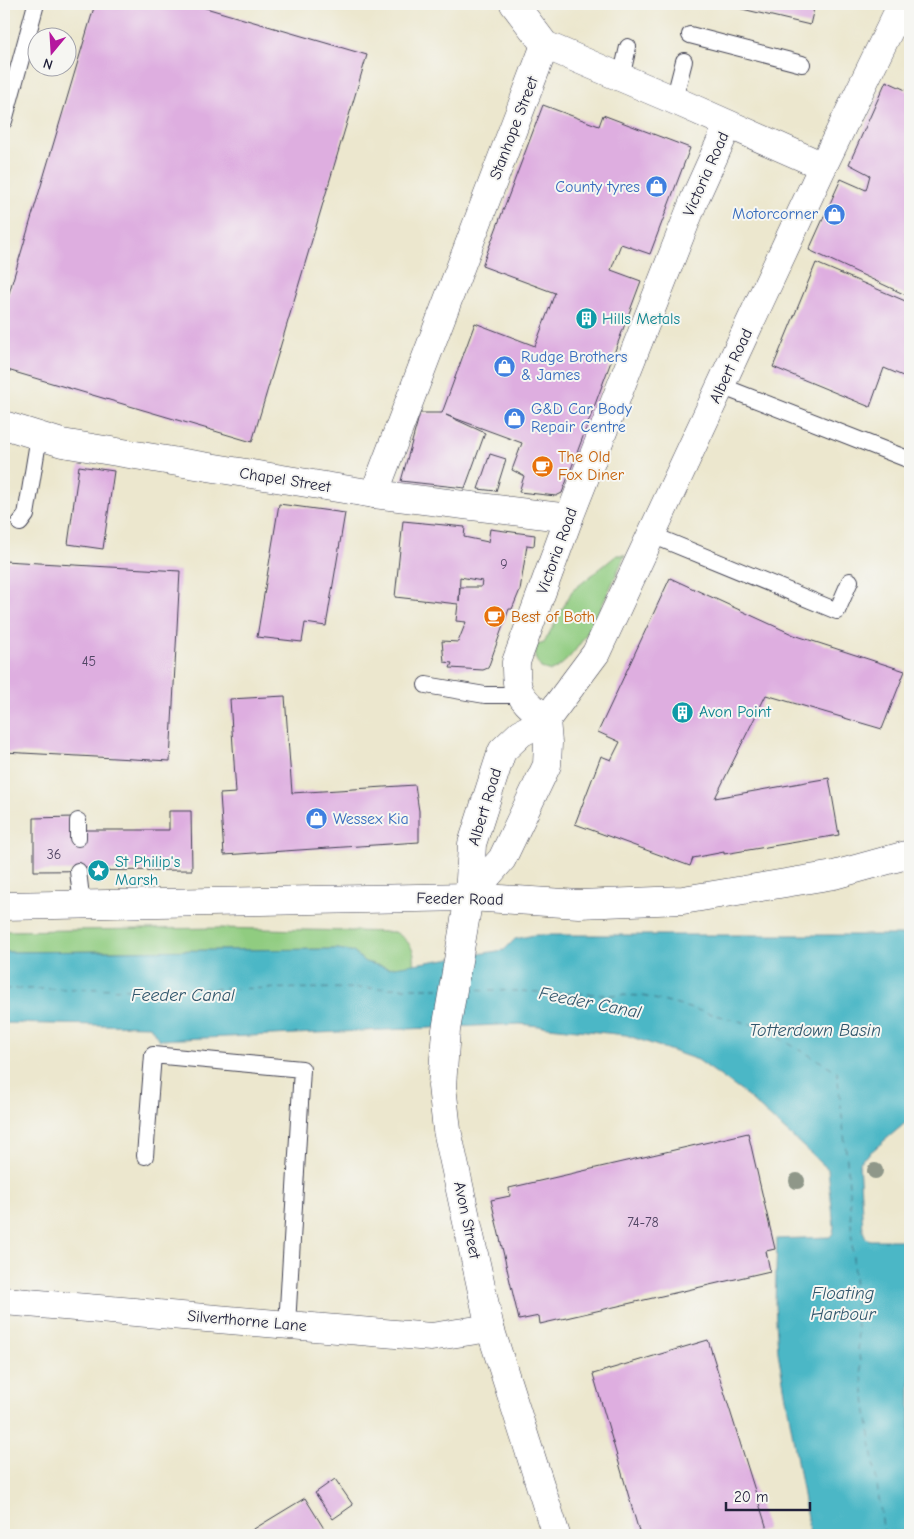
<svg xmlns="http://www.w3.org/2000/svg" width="914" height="1539" font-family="'Comic Neue',sans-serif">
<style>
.green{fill:#90cc80;stroke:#59775e}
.water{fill:#4bb7c6;stroke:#366c80}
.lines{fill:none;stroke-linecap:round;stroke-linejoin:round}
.ferry{stroke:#30566c;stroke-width:1;stroke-dasharray:6 5;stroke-linecap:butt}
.building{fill:#deaee0;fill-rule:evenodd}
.service-casing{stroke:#404051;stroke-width:18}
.minor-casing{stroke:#404051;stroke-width:29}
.tertiary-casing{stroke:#404051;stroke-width:29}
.service{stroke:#fff;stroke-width:16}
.minor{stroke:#fff;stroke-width:28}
.tertiary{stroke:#fff;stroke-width:28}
.tree{fill:#8f9789}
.labels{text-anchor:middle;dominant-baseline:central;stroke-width:4;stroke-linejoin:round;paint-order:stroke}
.number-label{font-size:14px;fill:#514564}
.street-label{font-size:16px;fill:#22223b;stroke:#f6f6f2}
.shop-label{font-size:16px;fill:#366cbe;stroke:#f6f6f2;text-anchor:start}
.culture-label{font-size:16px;fill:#0d838f;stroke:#f6f6f2;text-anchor:start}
.food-label{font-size:16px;fill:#c56008;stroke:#f6f6f2;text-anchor:start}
.water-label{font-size:18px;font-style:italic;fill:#30566c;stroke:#f6f6f2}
</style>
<rect width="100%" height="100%" fill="#f6f6f2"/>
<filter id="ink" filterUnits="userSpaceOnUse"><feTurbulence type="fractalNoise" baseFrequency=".02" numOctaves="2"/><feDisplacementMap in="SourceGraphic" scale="10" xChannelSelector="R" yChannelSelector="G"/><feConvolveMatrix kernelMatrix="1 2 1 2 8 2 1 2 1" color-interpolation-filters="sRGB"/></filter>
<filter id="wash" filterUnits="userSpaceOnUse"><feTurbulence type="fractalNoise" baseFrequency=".0096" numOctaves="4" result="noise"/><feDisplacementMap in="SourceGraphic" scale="20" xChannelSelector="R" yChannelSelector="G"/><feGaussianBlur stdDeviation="1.12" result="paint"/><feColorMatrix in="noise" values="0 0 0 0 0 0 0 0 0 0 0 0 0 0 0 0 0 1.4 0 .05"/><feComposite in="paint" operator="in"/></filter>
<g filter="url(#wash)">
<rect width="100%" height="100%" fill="#ece7ce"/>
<!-- green -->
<g class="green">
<path d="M617 555H625C610 587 583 658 551 671L541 668 535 658 537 645 544 643 572 591Z"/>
<path d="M219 928 395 932C408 940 416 949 414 965L388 968 365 962 353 952 338 949 4 952V931Z"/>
</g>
<!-- water -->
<polygon class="water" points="534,935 910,935 910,1119 859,1162 863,1231 866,1238 870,1240 910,1240 910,1535 810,1535 778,1352 775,1304 777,1239 830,1237 833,1233 834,1227 828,1169 741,1091 698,1060 626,1035 520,1024 159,1040 150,1026 4,1023 4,952 338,949 353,952 365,962 388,968 504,950 515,939"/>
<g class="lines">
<!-- ferry -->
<g class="ferry">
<polyline points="4,989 440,988"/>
<polyline points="467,989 643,996 758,1026 837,1071 848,1170 858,1347 884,1535"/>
</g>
</g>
<g id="blocks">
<!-- building -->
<g class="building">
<polygon points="95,4 192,4 367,55 252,442 4,369 4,310"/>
<polygon points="739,4 815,4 810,25 738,8"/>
<polygon points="886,81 910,92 910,297 809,250 841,179 866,190 870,175 849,164"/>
<polygon points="543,105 599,126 603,115 690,148 650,254 621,244 611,270 641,281 562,493 556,496 519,492 524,476 512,470 522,443 446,415 485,433 465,488 401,481 420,413 442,413 475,323 535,346 555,293 482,266"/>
<polygon points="816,263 910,303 910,379 884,368 870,407 773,367"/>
<polygon points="490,454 506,459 496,491 478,489"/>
<polygon points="79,466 114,471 103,549 68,544"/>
<polygon points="279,504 345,513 326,626 305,623 302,642 257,637"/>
<path d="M403 521 465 527 464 537 488 542 490 529 535 535 534 546 527 545 520 590 512 609H509L488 668 483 670 450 668 452 663 444 662 442 641 458 642 466 622 456 621 458 604 395 597ZM460 577 482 581 481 587H460L459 601Z"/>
<polygon points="4,561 180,571 170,761 4,752"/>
<polygon points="670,578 794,635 905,671 882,729 766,695 715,798 829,778 839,835 724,854 724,852 693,858 690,866 575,824 601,756 611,760 620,742 598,732"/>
<polygon points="285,696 292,793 415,785 419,811 419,842 224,855 220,794 236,793 230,699"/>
<polygon points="169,811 191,811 192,870 34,871 34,818 73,817 83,830 169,830"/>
<polygon points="748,1133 775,1249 766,1251 770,1271 540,1324 539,1316 519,1320 491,1200 510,1196 509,1188"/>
<polygon points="708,1340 767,1529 747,1535 640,1535 593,1374"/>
<polygon points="335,1479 353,1505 333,1519 315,1493"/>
<polygon points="305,1498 328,1535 244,1535"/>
</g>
</g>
</g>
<g filter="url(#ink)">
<use href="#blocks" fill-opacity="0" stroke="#404051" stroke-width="1"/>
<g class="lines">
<defs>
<g id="service">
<polyline points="690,35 802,64"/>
<polyline points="621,78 628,47"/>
<polyline points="674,100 684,61"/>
<polyline points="4,121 36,4"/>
<polyline points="721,386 910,460"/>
<polyline points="20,523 26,515 39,436"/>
<polyline points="652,535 837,611 850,581"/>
<polyline points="426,685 485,695 520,695"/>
<polyline points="78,821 78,838"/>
<polyline points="78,871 82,905"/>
<polyline points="145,1156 153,1055 302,1069 287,1325"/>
</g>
<g id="minor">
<polyline points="514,4 545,45 674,100 823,166"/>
<polyline points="4,425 62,443 374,494 569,518"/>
<polyline points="374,494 545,45"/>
<path d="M546 720C522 698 515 697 516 662L569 518 695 198 728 125"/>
<polyline points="469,897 446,1030 442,1086 447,1130 490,1328 556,1535"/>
<polyline points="4,1301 431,1337 490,1328"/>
</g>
<g id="tertiary">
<polyline points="469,897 472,844 502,751 521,733 546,720 596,653 823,166 902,4"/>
<polyline points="469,897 502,859 547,765 548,743 546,720"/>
<polyline points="4,906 469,897 579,904 683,900 834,875 910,854"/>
</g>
</defs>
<!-- service casing -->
<use href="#service" class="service-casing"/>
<!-- minor casing -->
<use href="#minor" class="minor-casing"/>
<!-- tertiary casing -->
<use href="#tertiary" class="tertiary-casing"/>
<!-- service -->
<use href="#service" class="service"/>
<!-- minor -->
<use href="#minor" class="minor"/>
<!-- tertiary -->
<use href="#tertiary" class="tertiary"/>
</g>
<!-- trees -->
<g class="tree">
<circle cx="875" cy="1171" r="8"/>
<circle cx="797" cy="1181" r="8"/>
</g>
</g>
<!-- icons -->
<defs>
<symbol id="shop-disc" viewBox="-11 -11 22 22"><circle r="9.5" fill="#3f7fe0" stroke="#f6f6f2"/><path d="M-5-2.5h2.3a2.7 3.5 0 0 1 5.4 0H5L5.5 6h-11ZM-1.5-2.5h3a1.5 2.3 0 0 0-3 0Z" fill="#fff"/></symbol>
<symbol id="building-disc" viewBox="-11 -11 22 22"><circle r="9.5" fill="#0f9aa8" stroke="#f6f6f2"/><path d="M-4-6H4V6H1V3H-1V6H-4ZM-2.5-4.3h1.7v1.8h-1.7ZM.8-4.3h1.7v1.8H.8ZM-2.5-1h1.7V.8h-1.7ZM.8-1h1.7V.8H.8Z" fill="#fff"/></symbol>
<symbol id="cafe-disc" viewBox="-11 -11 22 22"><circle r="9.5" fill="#e8710a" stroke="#f6f6f2"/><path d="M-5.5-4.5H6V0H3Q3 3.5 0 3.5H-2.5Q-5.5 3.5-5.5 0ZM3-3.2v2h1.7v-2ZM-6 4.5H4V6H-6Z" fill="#fff"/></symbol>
<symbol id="sight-disc" viewBox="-11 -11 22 22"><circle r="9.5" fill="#0f9aa8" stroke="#f6f6f2"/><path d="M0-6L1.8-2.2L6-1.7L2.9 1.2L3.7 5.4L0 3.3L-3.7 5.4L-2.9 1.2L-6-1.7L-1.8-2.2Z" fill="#fff"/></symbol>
</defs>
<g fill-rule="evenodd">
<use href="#shop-disc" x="644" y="174" width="25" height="25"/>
<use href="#shop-disc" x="822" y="202" width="25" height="25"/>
<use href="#building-disc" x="574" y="306" width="25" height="25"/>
<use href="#shop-disc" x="492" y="354" width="25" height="25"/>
<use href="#shop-disc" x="502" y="406" width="25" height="25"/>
<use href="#cafe-disc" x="530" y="454" width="25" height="25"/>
<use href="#cafe-disc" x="482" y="604" width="25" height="25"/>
<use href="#building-disc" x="670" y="700" width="25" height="25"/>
<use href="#shop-disc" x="304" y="806" width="25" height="25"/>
<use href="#sight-disc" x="86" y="858" width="25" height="25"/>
</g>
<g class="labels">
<!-- number labels -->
<g class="number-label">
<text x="504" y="564">9</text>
<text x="89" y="661">45</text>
<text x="54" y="854">36</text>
<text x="643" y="1222">74-78</text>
</g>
<!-- street labels -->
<g class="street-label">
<text transform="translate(514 128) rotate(-69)">Stanhope Street</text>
<text transform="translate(706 174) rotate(-66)">Victoria Road</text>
<text transform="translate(731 366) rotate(-65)">Albert Road</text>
<text transform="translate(285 480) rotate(9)">Chapel Street</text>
<text transform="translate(557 551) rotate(-70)">Victoria Road</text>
<text transform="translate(485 807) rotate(-73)">Albert Road</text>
<text transform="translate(460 899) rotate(1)">Feeder Road</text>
<text transform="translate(467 1220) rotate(78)">Avon Street</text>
<text transform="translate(247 1321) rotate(5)">Silverthorne Lane</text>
</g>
<!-- shop labels -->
<g class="shop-label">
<text x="640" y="187" text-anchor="end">County tyres</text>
<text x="818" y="214" text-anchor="end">Motorcorner</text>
<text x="521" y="357">Rudge Brothers<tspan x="521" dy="18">&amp; James</tspan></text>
<text x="531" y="409">G&amp;D Car Body<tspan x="531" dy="18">Repair Centre</tspan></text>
<text x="333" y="819">Wessex Kia</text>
</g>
<!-- culture labels -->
<g class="culture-label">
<text x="602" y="319">Hills Metals</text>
<text x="699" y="712">Avon Point</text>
<text x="115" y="862">St Philip's<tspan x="115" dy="18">Marsh</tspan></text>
</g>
<!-- food labels -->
<g class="food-label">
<text x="558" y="457">The Old<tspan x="558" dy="18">Fox Diner</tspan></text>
<text x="511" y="617">Best of Both</text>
</g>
<!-- water labels -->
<g class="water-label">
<text x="183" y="995">Feeder Canal</text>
<text transform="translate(590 1003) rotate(11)">Feeder Canal</text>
<text x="815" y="1030">Totterdown Basin</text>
<text x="843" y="1293">Floating<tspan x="843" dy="21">Harbour</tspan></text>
</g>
</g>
<!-- margin -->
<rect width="914" height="1539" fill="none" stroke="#f6f6f2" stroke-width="20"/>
<!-- north arrow -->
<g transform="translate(52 52) rotate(198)"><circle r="24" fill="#f6f6f2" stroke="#a1a1a9"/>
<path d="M0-4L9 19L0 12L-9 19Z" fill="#b5179e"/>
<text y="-8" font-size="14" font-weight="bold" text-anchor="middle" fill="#22223b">N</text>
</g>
<!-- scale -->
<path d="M726 1502v8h84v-8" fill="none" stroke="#22223b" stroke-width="2.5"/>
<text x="734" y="1502" font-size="15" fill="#22223b" stroke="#f6f6f2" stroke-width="4" paint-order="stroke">20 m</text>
</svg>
